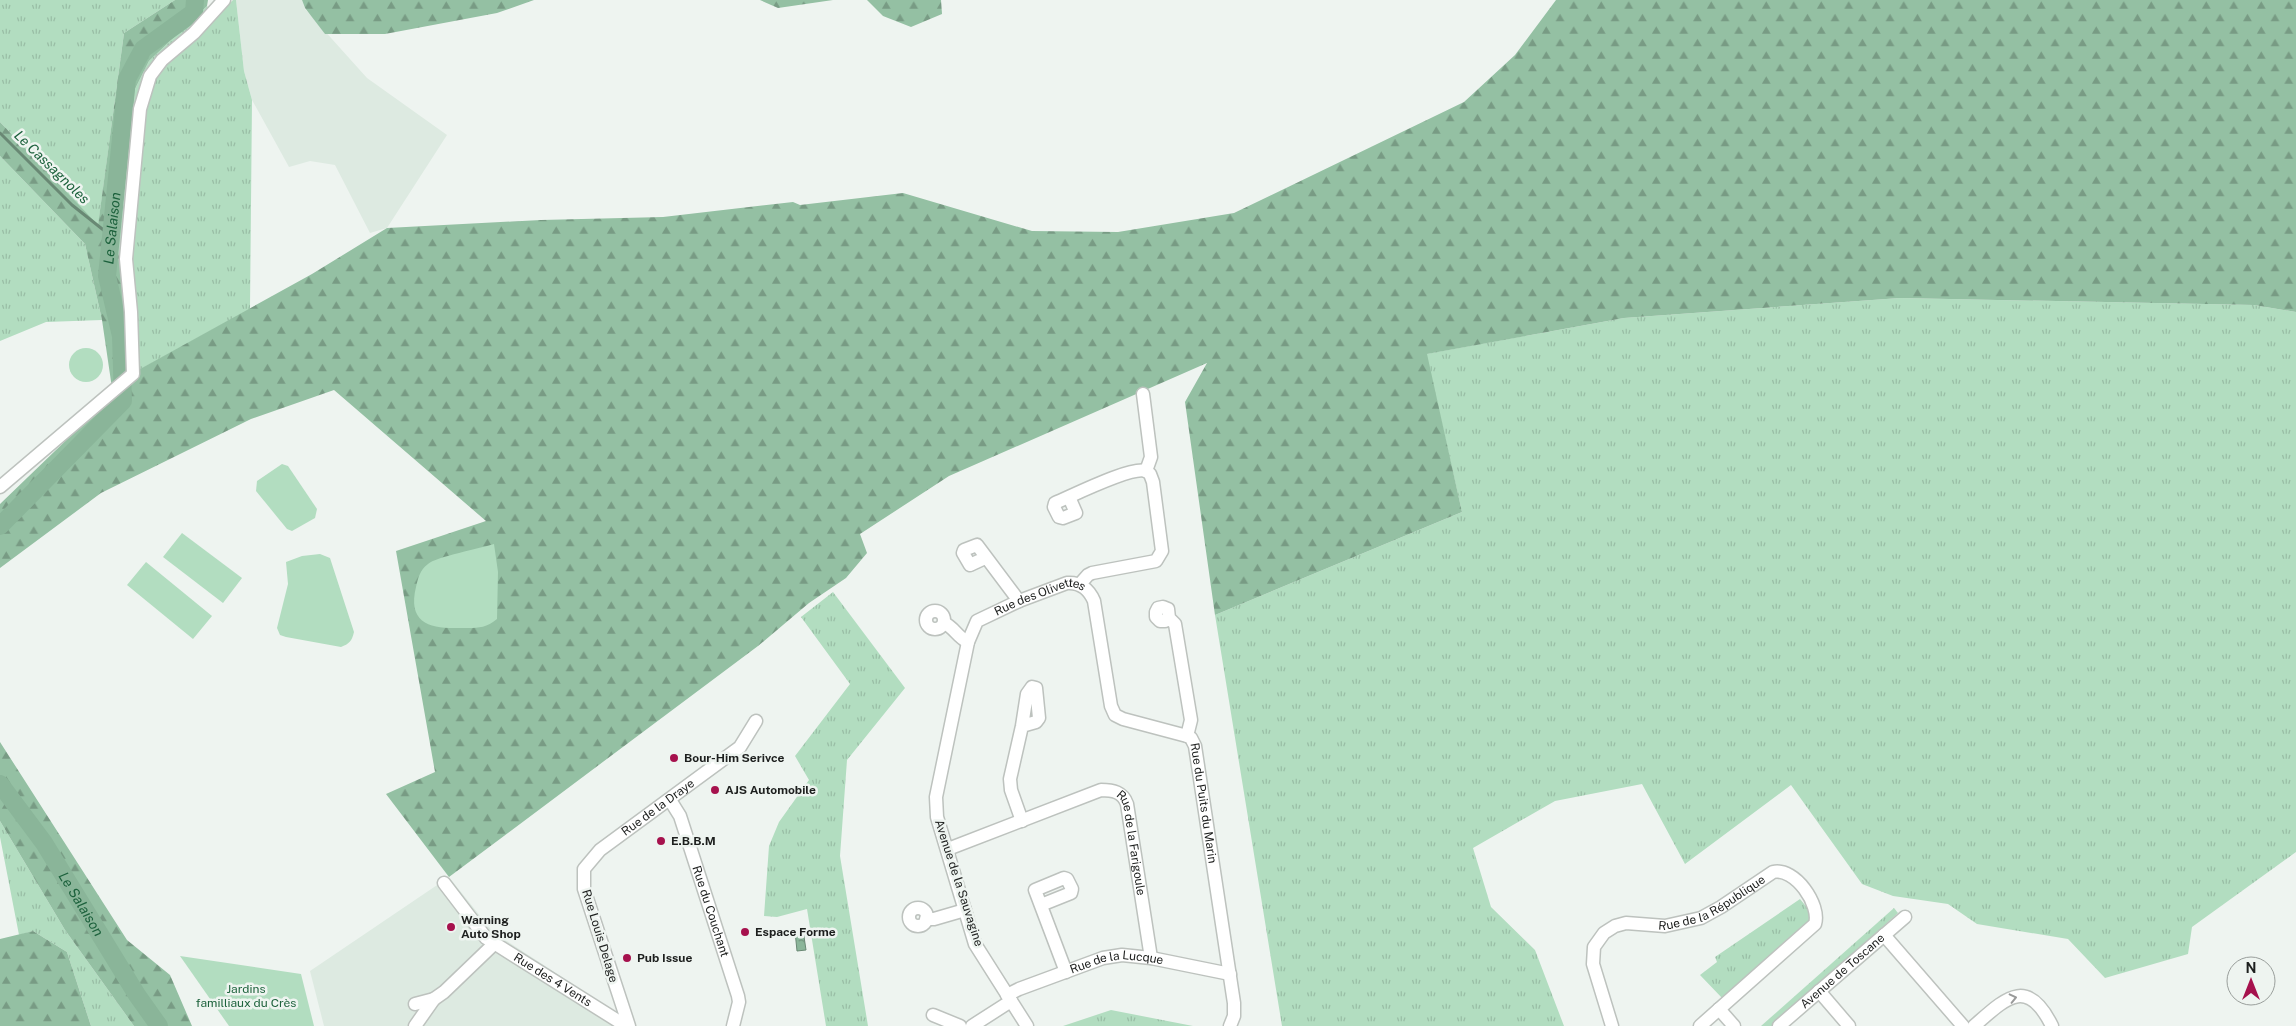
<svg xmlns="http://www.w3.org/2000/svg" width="2296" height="1026" font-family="'Public Sans',sans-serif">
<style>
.built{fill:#ddeae1}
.grass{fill:url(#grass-tufts)}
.forest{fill:url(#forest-firs)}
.garden{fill:#b2ddc0}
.water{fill:url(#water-ripples);stroke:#698874}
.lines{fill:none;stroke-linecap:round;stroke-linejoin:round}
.stream{stroke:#698874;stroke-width:3}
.river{stroke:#8ab599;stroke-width:18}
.minor-casing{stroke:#bdc2be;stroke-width:15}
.minor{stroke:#fff;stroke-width:12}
.oneway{stroke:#999a9a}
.poi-dot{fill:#a6114d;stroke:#eef4f0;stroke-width:2}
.labels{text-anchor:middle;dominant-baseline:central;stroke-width:5;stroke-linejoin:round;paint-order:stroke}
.street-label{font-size:12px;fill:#1d1f1e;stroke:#eef4f0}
.poi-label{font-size:12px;font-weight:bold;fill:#1d1f1e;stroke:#eef4f0;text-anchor:start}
.park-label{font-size:12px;fill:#1d623c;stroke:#eef4f0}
.water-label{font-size:14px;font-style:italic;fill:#1c613c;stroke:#eef4f0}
</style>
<defs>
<pattern id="grass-tufts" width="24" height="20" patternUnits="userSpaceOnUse" patternTransform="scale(1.25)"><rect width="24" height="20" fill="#b2ddc0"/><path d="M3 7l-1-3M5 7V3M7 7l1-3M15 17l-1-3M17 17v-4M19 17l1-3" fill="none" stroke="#99bda5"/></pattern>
<pattern id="forest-firs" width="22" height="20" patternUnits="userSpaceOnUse" patternTransform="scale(1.25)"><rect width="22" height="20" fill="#94c0a3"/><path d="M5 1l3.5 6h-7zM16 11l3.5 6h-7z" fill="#789b84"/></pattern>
<pattern id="water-ripples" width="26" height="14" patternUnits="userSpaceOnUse" patternTransform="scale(1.25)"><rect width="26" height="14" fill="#8ab599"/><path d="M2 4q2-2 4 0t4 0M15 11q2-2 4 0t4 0" fill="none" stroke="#70937c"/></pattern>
</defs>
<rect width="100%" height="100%" fill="#eef4f0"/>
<!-- built -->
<g class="built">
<polygon points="236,0 302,0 305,9 367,78 447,135 387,228 370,233 335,165 310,161 289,167 252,100 244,71"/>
<polygon points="449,877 493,932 637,1026 324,1026 310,971"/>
</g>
<!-- grass -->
<g class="grass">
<polygon points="0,0 175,0 124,33 98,226 0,122"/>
<polygon points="233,0 236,0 244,71 252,100 250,309 130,375 128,319 118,250 135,89 149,61 207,6 215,17"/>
<polygon points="0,156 85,244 102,320 46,322 0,341"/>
<polygon points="1900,298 2254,305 2296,312 2296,852 2192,927 2188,954 2105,978 2068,939 1977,924 1948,904 1893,896 1862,884 1791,785 1685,864 1642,784 1555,801 1473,848 1491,907 1535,950 1564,1026 1282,1026 1215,615 1462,512 1426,354 1624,318"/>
<polygon points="833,592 905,688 847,760 840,856 868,1026 826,1026 807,909 777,917 764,916 769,846 779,822 809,780 795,756 850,684 801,617"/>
<polygon points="0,821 65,930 134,1026 91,1026 67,952 33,931 19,935 0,837"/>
<polygon points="1800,899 1809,910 1812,923 1723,999 1700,975 1717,962 1715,957"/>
<polygon points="1894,908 1898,913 1773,1026 1761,1026"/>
<polygon points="1111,1010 1193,1026 1063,1026"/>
</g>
<!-- forest -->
<g class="forest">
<polygon points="175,0 208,0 207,6 149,61 135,89 118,250 128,319 131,374 312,274 387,228 541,220 663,217 793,202 800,205 903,193 1032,231 1118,232 1234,213 1464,102 1515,55 1556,0 2296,0 2296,312 2254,305 1900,298 1624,318 1427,354 1462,512 1215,615 1185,402 1207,363 949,476 860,534 867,553 846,578 809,603 758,646 449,877 386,794 435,772 396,551 486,521 334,390 251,419 101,493 0,568 0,504 113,395 102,320 85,244 0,156 0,122 98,225 124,33"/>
<polygon points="302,0 534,0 497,13 385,34 325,34 305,8"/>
<polygon points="760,0 833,0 778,8"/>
<polygon points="867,0 941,0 942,14 911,27 883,16"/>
<polygon points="0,742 127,940 170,975 192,1026 134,1026 65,930 0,821"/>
<polygon points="33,931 67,952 91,1026 0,1026 0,939"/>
</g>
<!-- garden -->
<g class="garden">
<circle cx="86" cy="365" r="17"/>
<polygon points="282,464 288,466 317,509 315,518 292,531 287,529 256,491 257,481"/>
<polygon points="182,533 242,578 223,603 163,557"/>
<path d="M494 544 498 572 497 619C485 629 476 628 461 628 431 629 407 624 416 587 418 578 420 570 428 564 435 557 482 548 494 544Z"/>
<path d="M320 554 330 558 354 632C352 641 349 644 341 647L286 637 280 635 277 628 288 584 286 562 302 556Z"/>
<polygon points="146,562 212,616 193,639 127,585"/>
<polygon points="180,956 301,974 314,1026 229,1026"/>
</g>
<!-- water -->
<polygon class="water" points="803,930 806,950 797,951 795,931"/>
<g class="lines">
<!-- stream -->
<polyline class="stream" points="0,133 72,205 111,236"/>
<!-- river -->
<g class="river">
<path id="s1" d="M0 526 123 401 121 336 107 276 127 79 143 49 194 12 195 0"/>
<path id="s2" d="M0 784 44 843 137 995 159 1026"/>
</g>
<defs>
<g id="minor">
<polyline points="0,487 133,374 131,312 126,259 140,109 150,76 162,60 194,33 224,0"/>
<path d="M1069 497 1076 513 1063 518 1059 517 1054 507 1055 503C1072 496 1131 466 1146 471"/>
<polyline points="985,558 970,565 963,553 964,550 977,545 1019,601"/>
<polyline points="1080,584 1088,575 1092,573 1156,561 1162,551 1153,482 1150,474 1146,471 1151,457 1143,394"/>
<circle cx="935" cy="620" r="9"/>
<polyline points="1169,618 1165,621 1160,621 1156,617 1156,612 1158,608 1163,607 1168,609 1169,618 1175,624 1191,720 1187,736"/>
<path d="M944 623C954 627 958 638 968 642"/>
<polyline points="1022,726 1036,722 1039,718 1036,688 1032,687 1027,694 1022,726 1010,779 1011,790 1022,821"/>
<path id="s3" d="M670 800 680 816 738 996 739 1002 733 1026"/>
<path id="s4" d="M948 849 1101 790C1113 790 1123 792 1127 804L1151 958"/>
<path id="s5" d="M444 883 486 938 626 1026"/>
<polyline points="1041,905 1071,893 1072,889 1067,879 1064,878 1035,890 1066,972"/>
<circle cx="918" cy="917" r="9"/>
<polyline points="926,919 934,919 965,910"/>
<polyline points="1884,935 1963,1026"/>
<polyline points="1819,991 1849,1026"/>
<path id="s6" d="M1007 995 1019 989 1103 958 1122 955 1151 958 1230 974"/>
<polyline points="415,1004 434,999 444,992 494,944"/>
<polyline points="1719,1009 1734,1026"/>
<polyline points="933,1015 960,1026"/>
<polyline points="415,1026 434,999"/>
<path id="s7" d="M629 1026 584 889V869L600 850 740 747 756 721"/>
<polyline points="972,1026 1011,1001"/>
<path id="s8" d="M1027 1026 975 944 937 817 936 797 968 642 977 621 1019 601 1067 583C1080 582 1089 589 1094 601L1111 706 1115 715 1123 719 1187 736 1191 738 1195 746 1234 1003V1016L1230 1026"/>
<path id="s9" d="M1612 1026 1593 964 1594 947 1604 933 1615 926 1626 923 1665 926 1701 918 1721 907 1773 872C1795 867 1821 905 1815 924L1700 1026"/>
<path id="s10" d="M1779 1026 1905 917"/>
<path d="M1974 1026C2005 999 2027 975 2052 1026"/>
</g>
</defs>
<!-- minor casing -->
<use href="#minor" class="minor-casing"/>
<!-- minor -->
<use href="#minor" class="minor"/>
</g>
<!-- one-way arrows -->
<defs><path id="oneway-chevron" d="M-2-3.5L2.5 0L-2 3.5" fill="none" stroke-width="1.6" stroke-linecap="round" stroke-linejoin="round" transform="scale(1.25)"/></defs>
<use class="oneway" href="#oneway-chevron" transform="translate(2013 998) rotate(-13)"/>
<!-- markers -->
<g class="poi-dot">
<circle cx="674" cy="758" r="5"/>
<circle cx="715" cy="790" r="5"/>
<circle cx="661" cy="841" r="5"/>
<circle cx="451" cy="927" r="5"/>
<circle cx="745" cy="932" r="5"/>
<circle cx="627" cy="958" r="5"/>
</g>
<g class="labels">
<!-- street labels -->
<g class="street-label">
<text stroke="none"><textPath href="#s8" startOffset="499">Rue des Olivettes</textPath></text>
<text stroke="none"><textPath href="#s8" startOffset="826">Rue du Puits du Marin</textPath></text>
<text stroke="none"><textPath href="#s7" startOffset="261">Rue de la Draye</textPath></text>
<text stroke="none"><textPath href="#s4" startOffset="235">Rue de la Farigoule</textPath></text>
<text transform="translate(959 883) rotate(72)">Avenue de la Sauvagine</text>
<text stroke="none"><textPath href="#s9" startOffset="215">Rue de la République</textPath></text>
<text stroke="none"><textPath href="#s3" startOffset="119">Rue du Couchant</textPath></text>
<text transform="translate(600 936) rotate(73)">Rue Louis Delage</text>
<text stroke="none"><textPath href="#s6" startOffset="116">Rue de la Lucque</textPath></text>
<text stroke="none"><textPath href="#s10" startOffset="84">Avenue de Toscane</textPath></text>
<text stroke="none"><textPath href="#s5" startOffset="148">Rue des 4 Vents</textPath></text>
</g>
<!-- poi labels -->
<g class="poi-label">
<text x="684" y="758">Bour-Him Serivce</text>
<text x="725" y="790">AJS Automobile</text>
<text x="671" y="841">E.B.B.M</text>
<text x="461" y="920">Warning<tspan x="461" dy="14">Auto Shop</tspan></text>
<text x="755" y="932">Espace Forme</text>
<text x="637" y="958">Pub Issue</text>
</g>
<!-- park labels -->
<g class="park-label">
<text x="246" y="989">Jardins<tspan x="246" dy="14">familliaux du Crès</tspan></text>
</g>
<!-- water labels -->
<g class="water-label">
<text transform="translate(52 167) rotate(44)">Le Cassagnoles</text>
<text stroke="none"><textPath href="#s1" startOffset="350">Le Salaison</textPath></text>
<text stroke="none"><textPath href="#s2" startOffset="145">Le Salaison</textPath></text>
</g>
</g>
<!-- north arrow -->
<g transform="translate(2251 981)"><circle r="24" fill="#eef4f0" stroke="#9a9f9c"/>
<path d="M0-4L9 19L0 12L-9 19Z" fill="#a6114d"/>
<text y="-8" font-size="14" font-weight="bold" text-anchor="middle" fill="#1d1f1e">N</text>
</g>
</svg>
